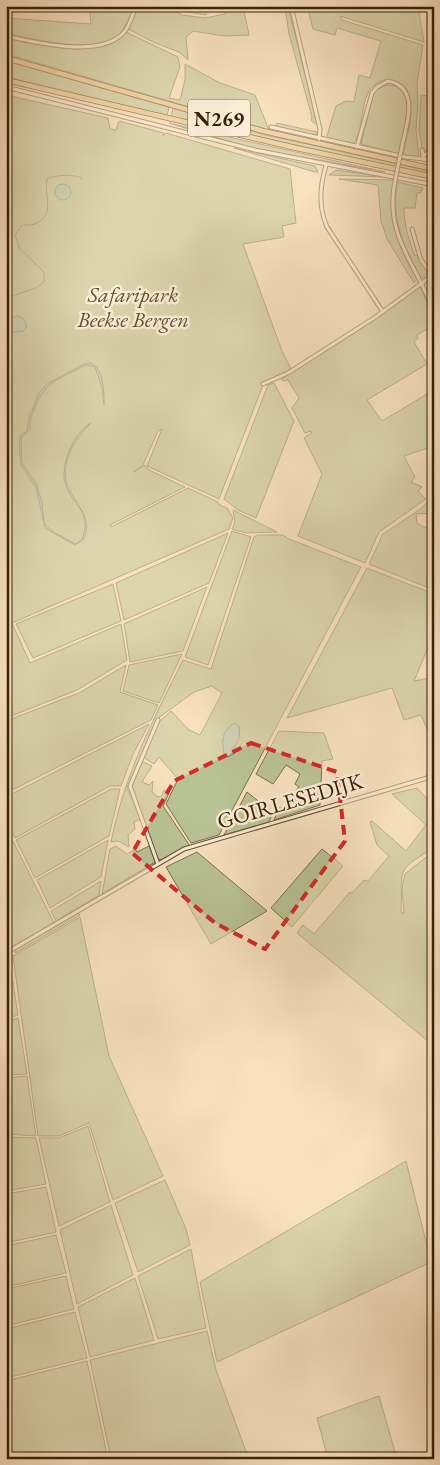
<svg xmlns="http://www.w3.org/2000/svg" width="440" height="1465" font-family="'EB Garamond',serif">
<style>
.green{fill:#b9c395;stroke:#78724e;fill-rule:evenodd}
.water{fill:#9fbeac;stroke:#767f6a}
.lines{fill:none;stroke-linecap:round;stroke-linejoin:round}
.stream{stroke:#767f6a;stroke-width:1}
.minor-casing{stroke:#685136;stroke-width:5}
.highway-casing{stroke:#382108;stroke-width:6}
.minor{stroke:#faecd5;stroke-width:3}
.highway{stroke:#ecc080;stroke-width:4.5}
.minor-bridge-casing{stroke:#685136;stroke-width:5;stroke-linecap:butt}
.minor-bridge{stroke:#faecd5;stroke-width:3}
.marked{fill:none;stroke:#d62828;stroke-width:4;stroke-dasharray:10 6;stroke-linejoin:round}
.labels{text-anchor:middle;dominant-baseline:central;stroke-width:5;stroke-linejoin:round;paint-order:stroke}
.shield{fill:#faecd5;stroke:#725e46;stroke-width:1}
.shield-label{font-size:21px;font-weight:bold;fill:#382108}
.park-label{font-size:22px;font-style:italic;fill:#5f5232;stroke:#faecd5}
.street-label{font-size:22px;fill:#382108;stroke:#faecd5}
</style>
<rect width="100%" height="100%" fill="#f8e1bf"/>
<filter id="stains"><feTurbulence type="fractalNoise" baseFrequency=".004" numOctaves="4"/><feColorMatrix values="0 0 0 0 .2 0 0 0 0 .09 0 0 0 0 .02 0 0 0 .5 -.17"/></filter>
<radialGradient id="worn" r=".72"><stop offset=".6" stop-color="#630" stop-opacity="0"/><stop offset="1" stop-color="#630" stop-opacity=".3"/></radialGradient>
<!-- green -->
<g class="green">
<path d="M89 6H135C131 15 126 26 120 34 100 56 32 39 6 33V18L91 24Z"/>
<polygon points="139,6 166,6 182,15 205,18 225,14 223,6 243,6 249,35 225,36 193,31 186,37 188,60 179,52 153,42 128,29"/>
<polygon points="180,6 211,6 206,15 183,11"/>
<polygon points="288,6 315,116 317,125 311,120 312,117 289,34 285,7"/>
<path d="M307 6H418L424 42 340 16 342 20 423 45 417 83 418 105 416 129 419 158 403 155C407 134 424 87 392 80 382 78 374 84 369 91 360 107 364 128 354 143L326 139 336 106 346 101 354 102 359 75 370 78 381 41 337 28 335 35 313 29Z"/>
<path d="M126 32 178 57 180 67 169 98 180 100 185 80V64L220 83 255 95 269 130 6 54V38C37 44 105 62 126 32Z"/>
<polygon points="6,60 169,107 167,116 6,77"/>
<path d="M386 85C421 83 402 135 399 154L361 144 373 95 376 90Z"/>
<polygon points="6,95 108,118 110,129 116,130 119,121 164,133 163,136 166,133 290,169 296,223 282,226 284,237 243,244 282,351 291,369 263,385 219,499 147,466 162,429 158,431 143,465 134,472 145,465 149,470 185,487 110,525 111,527 188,488 218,502 218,504 227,508 233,518 229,529 12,623 30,663 121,624 127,660 77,690 6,718"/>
<polygon points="421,95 434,96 434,130 430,132 434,148 423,152 419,131"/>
<polygon points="173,108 266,135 434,172 434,176 171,117"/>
<polygon points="169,123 198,130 385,172 251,148"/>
<polygon points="277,123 317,132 317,134 314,136 276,126"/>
<polygon points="234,148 315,166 318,172 315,172"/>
<polygon points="336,170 386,177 329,175"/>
<path d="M339 179 394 180C388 222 396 243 417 278L414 283 387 239 381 221 378 185Z"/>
<path d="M397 182 423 188 421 192 417 193 415 208H404C404 226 409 240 415 256L418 255 429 273 427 278H421C402 243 392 222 397 182Z"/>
<polygon points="419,287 422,290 434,319 434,325 417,335 418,338 414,342 427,364 367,400 382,421 434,390 434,446 404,456 415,477 411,482 422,487 418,491 426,499 379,532 365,563 298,536 322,474 304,438 312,433 311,431 305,433 292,408 299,398 288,380 283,381 281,379 368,324"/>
<polygon points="274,383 294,421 256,518 238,510 224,499 268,385"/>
<polygon points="434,496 434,513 416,514 417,523 423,527 434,526 434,590 369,564 383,534 419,510"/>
<polygon points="233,510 277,532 246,533 232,529 235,522"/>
<polygon points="232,531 251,537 208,665 185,657"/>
<polygon points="228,533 209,583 124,620 116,583"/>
<path d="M258 535H283L289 539 361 567 219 835 191 843 166 804 178 779 159 757 154 764 143 757 159 722 171 711 189 730 200 735 222 693 212 686 194 692 157 719 127 788 141 819 134 822 135 829 128 835 129 847 118 841 111 842C125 773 152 722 183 660L211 669 254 537ZM239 726C242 735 234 750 227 757L222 740Z"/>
<polygon points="367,568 434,594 434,633 414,681 434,677 434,745 421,715 404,720 392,688 287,718"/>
<polygon points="113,584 121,621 33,658 16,624"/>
<polygon points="207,587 183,651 130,662 124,624"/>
<polygon points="182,654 159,703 123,691 129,665"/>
<polygon points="126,665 120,692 158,705 151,720 6,793 6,721 79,693"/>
<polygon points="149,724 133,754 121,786 110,786 15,838 6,821 6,797"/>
<polygon points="279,731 324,733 333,759 322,761 320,805 274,820 279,808 283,808 299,787 295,784 300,774 286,765 273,784 256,774"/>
<path d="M141 761 152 766 142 782 149 785 153 781 152 792 158 797 162 796 164 790 169 793 163 806 190 846 160 860C153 855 138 803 131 790Z"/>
<path d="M417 788 434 806V820L428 827 434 832V848C393 871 403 870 401 912L404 914 402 887 405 874 434 851V1046L297 933 303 925 314 934 350 892 352 893 364 880 368 881 389 856 377 845 370 822 372 821 406 851 426 825 392 794Z"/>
<polygon points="111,789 120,789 109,836 35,878 16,840"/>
<polygon points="247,792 273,813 269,822 224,835"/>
<polygon points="6,827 54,923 6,950"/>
<polygon points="108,840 101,877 50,908 37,880"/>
<polygon points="116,846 127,854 135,849 137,852 149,846 155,862 102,894 110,849"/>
<polygon points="322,849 343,866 292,927 271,908"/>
<polygon points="197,852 267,911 211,944 166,867"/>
<polygon points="101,881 99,895 56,921 51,911"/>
<polygon points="77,913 80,915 15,953 17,948"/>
<polygon points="80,917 109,1056 163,1176 113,1200 89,1123 59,1136 38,1136 13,956"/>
<polygon points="9,958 18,1015 6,1019 6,960"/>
<polygon points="18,1018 27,1074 6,1075 6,1022"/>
<polygon points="27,1076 36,1136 6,1134 6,1078"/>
<polygon points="88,1126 110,1202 59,1226 39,1138 59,1138"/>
<polygon points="6,1137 36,1138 46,1184 6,1191"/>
<polygon points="406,1161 431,1262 217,1362 200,1282"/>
<polygon points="165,1180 186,1229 190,1245 138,1272 115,1203"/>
<polygon points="46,1187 56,1232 6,1243 6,1194"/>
<polygon points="111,1205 133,1275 77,1304 60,1230"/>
<polygon points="56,1235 66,1273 6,1287 6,1246"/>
<polygon points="191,1249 206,1328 158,1339 138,1276"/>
<polygon points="66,1276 74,1309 6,1326 6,1289"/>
<polygon points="135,1278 154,1340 90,1357 78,1307"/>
<polygon points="75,1312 87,1358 6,1378 6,1329"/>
<polygon points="207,1331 216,1370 247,1454 193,1459 111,1459 90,1360"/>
<polygon points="87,1361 108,1459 6,1459 6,1381"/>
<polygon points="379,1396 397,1459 328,1459 317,1418"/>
</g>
<!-- water -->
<g class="water">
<circle cx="63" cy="192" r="8"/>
<polygon points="17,316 23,318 27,326 24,331 6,333 6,321"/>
<path d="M91 363C104 369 104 393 104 405L102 388 95 367 86 365C63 378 47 379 36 405 31 417 30 417 30 430L21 438 22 463 36 483 42 502 44 523 53 532 76 544 82 539C93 511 72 506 65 483 60 466 74 431 91 423 73 440 56 469 71 493 81 510 91 519 84 539L75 545 45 528 36 487 21 465 19 443 21 435 27 431 29 417 39 393 47 384 84 364Z"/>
<path d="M235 723 239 726V739L232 750 235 753 228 757 224 755C222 740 221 731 235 723Z"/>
</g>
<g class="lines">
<!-- stream -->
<path class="stream" d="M6 298 36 288 44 282V272L20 249 15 235 21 226C26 224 32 226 37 223 55 214 44 194 47 179 54 175 77 173 82 179"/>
<defs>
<g id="minor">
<polyline points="291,6 320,129 319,139"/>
<path d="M6 36C37 43 103 59 125 31 130 24 133 14 136 6"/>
<polyline points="6,87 255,150 434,185"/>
<polyline points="271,127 405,157 434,160"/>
<path d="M357 147 372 93 377 87 388 81C420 87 407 123 402 146"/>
<polyline points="422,150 424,160"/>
<polyline points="423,155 434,152"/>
<path d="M326 165C320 187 318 205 327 227L383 312"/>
<path d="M395 181C384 237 417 264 434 312"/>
<polyline points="263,384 288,373 374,318 429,278 430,272 421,260 412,229"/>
<polyline points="158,864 130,786 158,720"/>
<polyline points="6,953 184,849 434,776"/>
</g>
<g id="highway">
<polyline points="6,58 263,131 434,169"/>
<polyline points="6,80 296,148 434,177"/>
</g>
</defs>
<!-- minor casing -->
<use href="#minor" class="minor-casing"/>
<!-- highway casing -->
<use href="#highway" class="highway-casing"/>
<!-- minor -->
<use href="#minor" class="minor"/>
<!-- highway -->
<use href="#highway" class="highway"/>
<defs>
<polyline id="minor-bridge" points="395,181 402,146"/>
</defs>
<!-- minor-bridge casing -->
<use href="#minor-bridge" class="minor-bridge-casing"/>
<!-- minor-bridge -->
<use href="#minor-bridge" class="minor-bridge"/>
</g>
<!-- marked area -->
<path d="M0 0H440V1465H0ZM251 743 337 772 345 841 265 949 215 923 132 853 174 781Z" fill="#f8e1bf" fill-opacity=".55" fill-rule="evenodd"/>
<path class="marked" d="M251 743 337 772 345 841 265 949 215 923 132 853 174 781Z"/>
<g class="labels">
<!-- shield labels -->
<rect class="shield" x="188" y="99.5" width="62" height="37" rx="4"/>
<g class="shield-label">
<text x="219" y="118">N269</text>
</g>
<!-- park labels -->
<g class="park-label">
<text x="133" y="294">Safaripark<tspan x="133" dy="25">Beekse Bergen</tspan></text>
</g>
<!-- street labels -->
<g class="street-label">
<text transform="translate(290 801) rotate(-16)">GOIRLESEDIJK</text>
</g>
</g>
<!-- margin -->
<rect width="440" height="1465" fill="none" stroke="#f8e1bf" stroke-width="25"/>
<rect x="8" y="8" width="425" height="1450" fill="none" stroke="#382108" stroke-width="2.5"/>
<rect x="12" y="12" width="415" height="1440" fill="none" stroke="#382108"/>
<rect width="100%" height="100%" filter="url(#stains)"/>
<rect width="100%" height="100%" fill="url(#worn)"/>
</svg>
